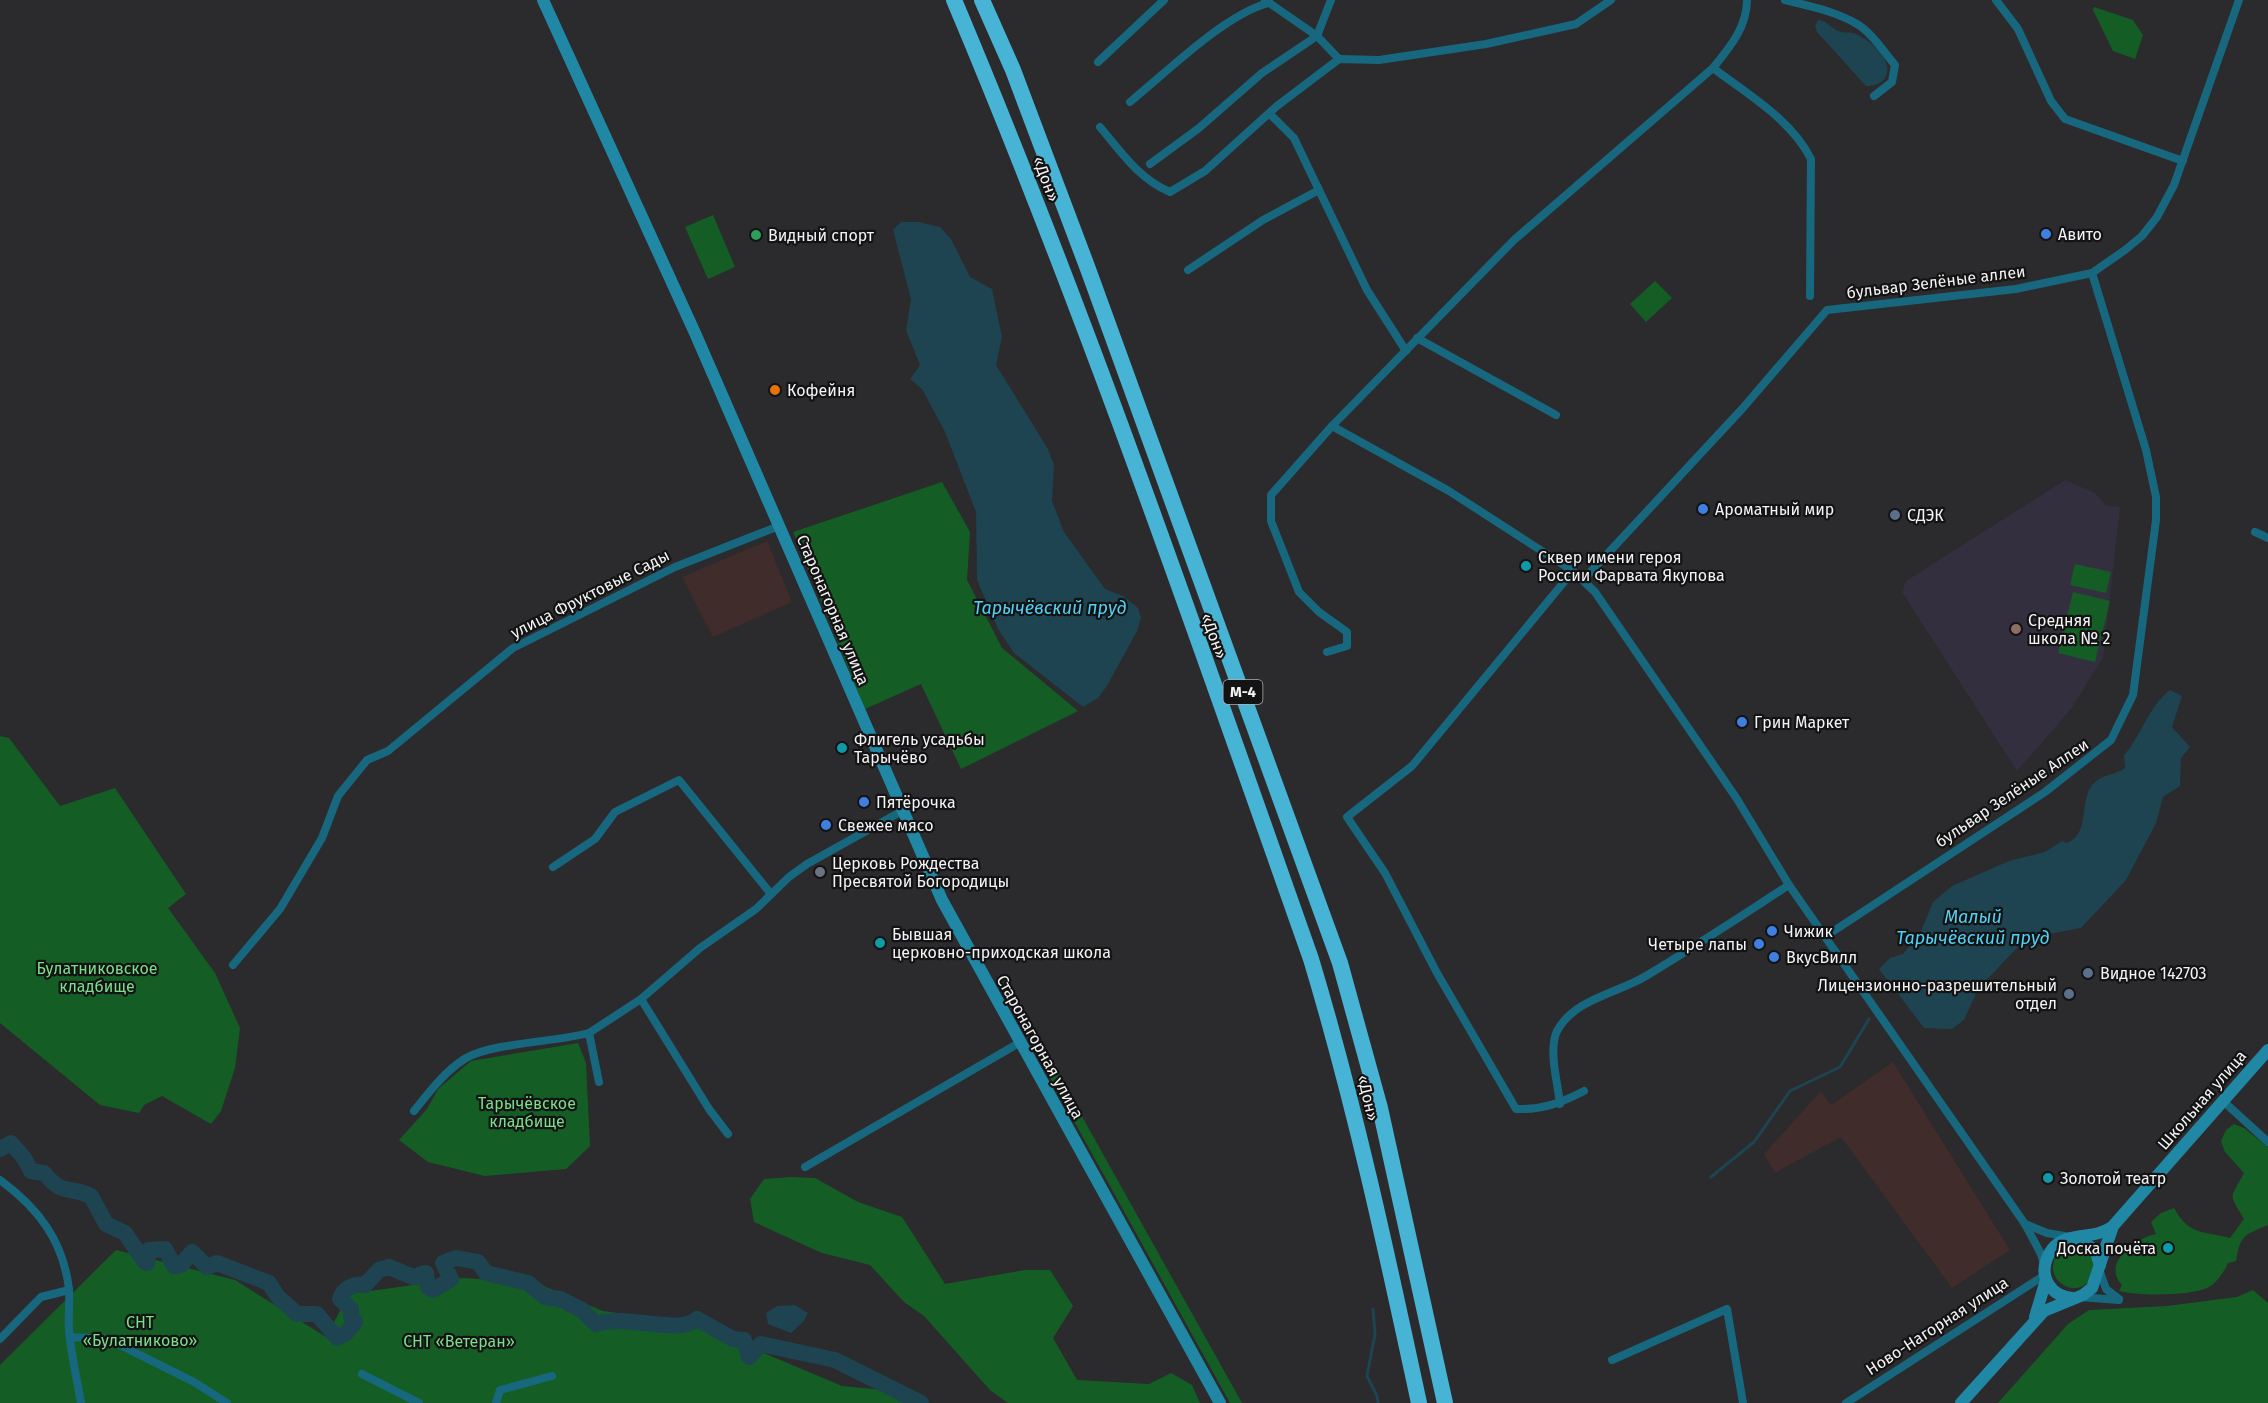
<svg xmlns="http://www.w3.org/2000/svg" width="2268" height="1403" font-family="'Fira Sans',sans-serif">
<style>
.commercial{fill:#402c2a}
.education{fill:#342f3f}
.green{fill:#145e26}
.water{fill:#1d4450}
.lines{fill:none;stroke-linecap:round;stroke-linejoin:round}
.stream{stroke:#1d4450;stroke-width:3}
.river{stroke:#1d4450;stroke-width:16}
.minor{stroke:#17687f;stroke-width:8}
.secondary{stroke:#2088a5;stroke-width:12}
.motorway{stroke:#47b4d6;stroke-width:16}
.shop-dot{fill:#3f7fe0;stroke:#131314;stroke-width:2}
.leisure-dot{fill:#2e9e5b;stroke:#131314;stroke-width:2}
.food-dot{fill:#e8710a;stroke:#131314;stroke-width:2}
.service-dot{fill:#5c6f8a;stroke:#131314;stroke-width:2}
.culture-dot{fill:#0f9aa8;stroke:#131314;stroke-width:2}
.education-dot{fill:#8d6e63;stroke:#131314;stroke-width:2}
.worship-dot{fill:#6b7280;stroke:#131314;stroke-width:2}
.labels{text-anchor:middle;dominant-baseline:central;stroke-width:4.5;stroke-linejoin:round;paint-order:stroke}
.shield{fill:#131314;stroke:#b0b0b2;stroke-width:1.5}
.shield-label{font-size:15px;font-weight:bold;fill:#f3f3f5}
.street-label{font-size:16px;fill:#f3f3f5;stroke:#131314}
.poi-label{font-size:16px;fill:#f3f3f5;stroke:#131314;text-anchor:start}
.park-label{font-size:16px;fill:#7bdf8a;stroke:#131314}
.water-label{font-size:18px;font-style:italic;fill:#52d1f6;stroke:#131314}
</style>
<rect width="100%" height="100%" fill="#2b2a2d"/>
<!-- commercial -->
<g class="commercial">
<polygon points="767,541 792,602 713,637 682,577"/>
<polygon points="1893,1062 2010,1250 1952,1288 1841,1137 1775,1173 1764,1154 1821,1091 1831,1105"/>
</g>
<!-- education -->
<polygon class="education" points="2065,480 2095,493 2105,505 2120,507 2103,658 2071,709 2017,771 1902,592 1906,581"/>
<!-- green -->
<g class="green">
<polygon points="2094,7 2133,20 2143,35 2135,59 2113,51 2093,10"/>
<polygon points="713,215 735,267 708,279 685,227"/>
<polygon points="1655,281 1672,298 1646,322 1630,304"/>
<polygon points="942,482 970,532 967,580 1002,648 1078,711 961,769 921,684 865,709 793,532"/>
<polygon points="2075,564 2111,572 2106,593 2070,585"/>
<polygon points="2073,592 2110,601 2095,662 2058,653"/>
<polygon points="0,736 9,738 60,806 115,788 186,894 168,908 215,973 240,1028 235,1068 221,1111 211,1124 162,1096 144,1105 139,1113 100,1105 0,1023"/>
<polygon points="578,1043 586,1063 590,1146 566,1169 485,1176 428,1162 399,1140 427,1109 438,1089 471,1061"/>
<polygon points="1041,1043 1242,1403 1230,1403 1032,1045"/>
<path d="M2234 1124 2244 1128 2268 1147V1225C2243 1236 2241 1234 2236 1261L2228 1263C2224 1272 2216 1284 2207 1288 2188 1296 2139 1296 2119 1291L2122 1285C2101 1263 2136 1238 2156 1234L2151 1222 2161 1213 2174 1208C2189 1236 2204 1231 2230 1238L2244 1219C2228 1192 2230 1200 2244 1173L2225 1152 2221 1141 2226 1130Z"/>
<polygon points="791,1177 815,1178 858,1202 902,1217 945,1284 1025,1270 1050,1270 1073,1306 1053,1338 1077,1380 1149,1384 1171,1373 1192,1385 1200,1403 1008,1403 990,1390 924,1316 904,1302 870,1265 822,1253 754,1222 750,1199 764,1179"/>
<circle cx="2074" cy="1267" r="21"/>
<polygon points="116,1250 235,1280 326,1337 349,1294 463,1278 534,1282 603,1311 693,1323 842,1386 914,1393 930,1403 0,1403 0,1365"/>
<polygon points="2253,1290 2268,1303 2268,1403 1998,1403 2068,1324 2089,1310 2167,1306 2237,1297"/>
</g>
<!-- water -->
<g class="water">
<path d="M1818 20C1827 21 1830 27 1838 31 1844 34 1850 31 1856 34 1869 39 1894 61 1886 76 1882 84 1874 86 1866 86L1817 32 1815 26Z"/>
<polygon points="901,222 919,222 940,227 951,239 970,277 992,289 1002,337 996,365 1048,449 1054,465 1052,501 1064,532 1105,589 1123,596 1138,608 1141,618 1137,631 1107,686 1098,698 1083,707 1014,653 998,629 977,580 976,512 945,432 922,389 910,379 920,365 906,330 911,299 893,230"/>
<path d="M2170 690 2182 696 2172 727 2190 747 2181 758 2180 786 2163 797 2156 823 2126 880 2081 928 2037 936 2016 949 1978 989 1964 1020 1952 1029 1924 1028 1879 969 1890 958 1903 954 1921 931 1933 902 1952 886 2009 861 2045 852 2062 841 2067 843C2092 833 2077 798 2095 782 2103 774 2116 775 2125 768L2124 755C2142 735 2148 707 2170 690Z"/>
<polygon points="795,1305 808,1313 804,1321 791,1333 768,1324 766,1313 777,1306"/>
</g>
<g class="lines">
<!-- stream -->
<g class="stream">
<polyline points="1711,1177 1754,1142 1790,1091 1840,1067 1869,1019"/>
<polyline points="1373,1309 1375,1334 1367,1376 1377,1396 1378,1403"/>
</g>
<!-- river -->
<path class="river" d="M0 1149 11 1143 24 1158 31 1171 44 1173C64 1197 68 1185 91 1196L106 1224 125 1233 144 1261 147 1263 149 1250 165 1249 174 1266 181 1265 192 1252 207 1267 217 1263 269 1283 278 1297 297 1314H317L337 1338 346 1333 355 1322 351 1316V1309L340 1299C343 1288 355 1283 365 1285L379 1270 389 1267 413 1277 426 1273 428 1287 433 1290 451 1279 443 1263 456 1258 478 1262 486 1273 528 1283 545 1297 560 1299 582 1310 596 1324C628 1313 677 1336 697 1319L733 1339 744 1340 749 1357 761 1344 835 1360 921 1403"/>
<!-- minor -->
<g class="minor">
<polyline points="1265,0 1317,36 1339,59"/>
<path d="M1785 0C1809 6 1835 11 1857 24 1872 33 1884 52 1895 65L1892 82 1874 96"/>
<polyline points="1996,0 2018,29 2051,101 2065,119 2183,161"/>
<polyline points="1098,62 1164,0"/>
<path d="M1713 68C1747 94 1791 119 1811 159L1810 296"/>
<path d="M1130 102C1168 71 1223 16 1268 3L1269 0"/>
<polyline points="1270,114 1294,138 1367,290 1406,351"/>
<path d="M1100 127C1121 152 1139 179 1170 192L1205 171 1277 106 1339 59 1379 60 1486 44 1576 24 1611 0"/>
<polyline points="1150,164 1199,128 1262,73 1317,36 1331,0"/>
<polyline points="1188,270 1263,220 1319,190"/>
<polyline points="1417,338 1556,415"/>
<polyline points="1332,426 1449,491 1573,571 1595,592 1737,799 1789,885 2025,1224 2041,1254 2044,1265"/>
<polyline points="2255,532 2268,538"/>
<path d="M1573 571 1412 766 1347 817 1385 873 1437 973 1516 1109C1542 1110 1561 1103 1584 1091"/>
<polyline points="1584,579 1742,409 1827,310 2016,289 2092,273 2125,250 2142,236 2157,217 2174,185 2239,0"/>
<path d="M1327 652 1347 646V632L1319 612 1299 592 1271 521V495L1332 426 1514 240 1713 68C1730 47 1747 27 1747 0"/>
<polyline points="553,867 595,839 615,812 679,780 771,894"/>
<polyline points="1826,936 2045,792 2111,740 2133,695 2156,520 2156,497 2146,450 2092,273"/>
<polyline points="233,965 280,909 322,838 338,796 367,760 388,751 513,648 675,567 779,526"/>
<polyline points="641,999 709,1109 728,1134"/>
<polyline points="599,1082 589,1033 641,999 700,948 756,909 789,877 807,864 902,811"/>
<polyline points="2223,1101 2268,1142"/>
<path d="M1560 1104C1558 1084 1548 1050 1557 1031 1574 999 1618 993 1646 976 1694 947 1741 916 1789 885"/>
<path d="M414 1111C429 1092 445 1071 466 1058 492 1043 556 1042 589 1033"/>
<polyline points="805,1167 1019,1043"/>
<path d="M0 1180C38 1208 63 1240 69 1289 70 1302 68 1316 69 1330 71 1355 77 1379 81 1403"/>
<polyline points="2025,1224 2047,1233 2070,1237"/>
<polyline points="2099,1269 2106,1289 2119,1299"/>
<polyline points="2079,1297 2119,1300"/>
<polyline points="70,1337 108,1339 194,1382 227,1403"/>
<polyline points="0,1339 41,1297 69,1290"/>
<polyline points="1612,1360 1727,1309 1743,1403"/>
<polyline points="362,1374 419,1403"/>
<polyline points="496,1403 500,1390 552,1376"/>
<polyline points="1846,1403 2045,1275"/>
</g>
<!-- secondary -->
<g class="secondary">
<polyline points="543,0 695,333 942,900 1220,1403"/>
<polyline points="2077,1238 2095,1250 2100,1265"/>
<path d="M2072 1298C2063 1297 2054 1293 2049 1285 2038 1268 2049 1245 2067 1239 2085 1233 2095 1238 2112 1227"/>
<polyline points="2035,1317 2046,1280"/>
<polyline points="1961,1403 2044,1311 2083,1295 2092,1288 2113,1226 2268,1050"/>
</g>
<!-- motorway -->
<g class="motorway">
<path d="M954 0C1086 313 1198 639 1311 959 1355 1105 1387 1254 1419 1403"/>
<polyline points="982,0 1013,70 1088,269 1340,963 1380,1108 1445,1403"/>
</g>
</g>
<!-- markers -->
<g class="shop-dot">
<circle cx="2046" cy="234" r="6"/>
<circle cx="1703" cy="509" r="6"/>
<circle cx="1742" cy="722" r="6"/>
<circle cx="864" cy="802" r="6"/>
<circle cx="826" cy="825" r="6"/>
<circle cx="1772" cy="931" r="6"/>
<circle cx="1759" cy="944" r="6"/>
<circle cx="1774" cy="957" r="6"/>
</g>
<circle class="leisure-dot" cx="756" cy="235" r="6"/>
<circle class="food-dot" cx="775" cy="390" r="6"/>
<g class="service-dot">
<circle cx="1895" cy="515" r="6"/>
<circle cx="2088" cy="973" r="6"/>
<circle cx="2069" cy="994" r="6"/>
</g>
<g class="culture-dot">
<circle cx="1526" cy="566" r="6"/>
<circle cx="842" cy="748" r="6"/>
<circle cx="880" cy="943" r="6"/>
<circle cx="2048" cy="1178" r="6"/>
<circle cx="2168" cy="1248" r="6"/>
</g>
<circle class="education-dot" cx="2016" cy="629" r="6"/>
<circle class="worship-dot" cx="820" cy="872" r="6"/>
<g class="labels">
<!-- shield labels -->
<rect class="shield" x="1223.5" y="680" width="39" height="24" rx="4.5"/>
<g class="shield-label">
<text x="1243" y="692">М-4</text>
</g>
<!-- street labels -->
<g class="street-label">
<text transform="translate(1046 179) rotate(69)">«Дон»</text>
<text transform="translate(1936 282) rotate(-7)">бульвар Зелёные аллеи</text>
<text transform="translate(590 594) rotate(-27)">улица Фруктовые Сады</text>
<text transform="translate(833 610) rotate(67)">Старонагорная улица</text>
<text transform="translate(1214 636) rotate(70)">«Дон»</text>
<text transform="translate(2012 793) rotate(-34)">бульвар Зелёные Аллеи</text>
<text transform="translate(1040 1047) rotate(61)">Старонагорная улица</text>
<text transform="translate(1368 1098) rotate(77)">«Дон»</text>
<text transform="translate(2202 1100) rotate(-49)">Школьная улица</text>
<text transform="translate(1937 1326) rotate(-33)">Ново-Нагорная улица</text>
</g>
<!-- poi labels -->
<g class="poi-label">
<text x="2058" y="234">Авито</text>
<text x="768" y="235">Видный спорт</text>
<text x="787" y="390">Кофейня</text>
<text x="1715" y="509">Ароматный мир</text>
<text x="1907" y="515">СДЭК</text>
<text x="1538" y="557">Сквер имени героя<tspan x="1538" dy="18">России Фарвата Якупова</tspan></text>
<text x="2028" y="620">Средняя<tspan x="2028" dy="18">школа № 2</tspan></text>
<text x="1754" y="722">Грин Маркет</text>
<text x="854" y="739">Флигель усадьбы<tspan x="854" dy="18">Тарычёво</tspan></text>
<text x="876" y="802">Пятёрочка</text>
<text x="838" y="825">Свежее мясо</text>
<text x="832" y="863">Церковь Рождества<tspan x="832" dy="18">Пресвятой Богородицы</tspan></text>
<text x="1784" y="931">Чижик</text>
<text x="892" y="934">Бывшая<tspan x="892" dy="18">церковно-приходская школа</tspan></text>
<text x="1747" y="944" text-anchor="end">Четыре лапы</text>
<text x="1786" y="957">ВкусВилл</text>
<text x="2100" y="973">Видное 142703</text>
<text x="2057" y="985" text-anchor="end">Лицензионно-разрешительный<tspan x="2057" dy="18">отдел</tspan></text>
<text x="2060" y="1178">Золотой театр</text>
<text x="2156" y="1248" text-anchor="end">Доска почёта</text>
</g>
<!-- park labels -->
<g class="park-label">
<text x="97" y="968">Булатниковское<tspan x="97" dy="18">кладбище</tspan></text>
<text x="527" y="1103">Тарычёвское<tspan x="527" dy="18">кладбище</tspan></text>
<text x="140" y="1322">СНТ<tspan x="140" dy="18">«Булатниково»</tspan></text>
<text x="459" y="1341">СНТ «Ветеран»</text>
</g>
<!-- water labels -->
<g class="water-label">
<text x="1050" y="608">Тарычёвский пруд</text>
<text x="1973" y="917">Малый<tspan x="1973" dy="21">Тарычёвский пруд</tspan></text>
</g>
</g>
</svg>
